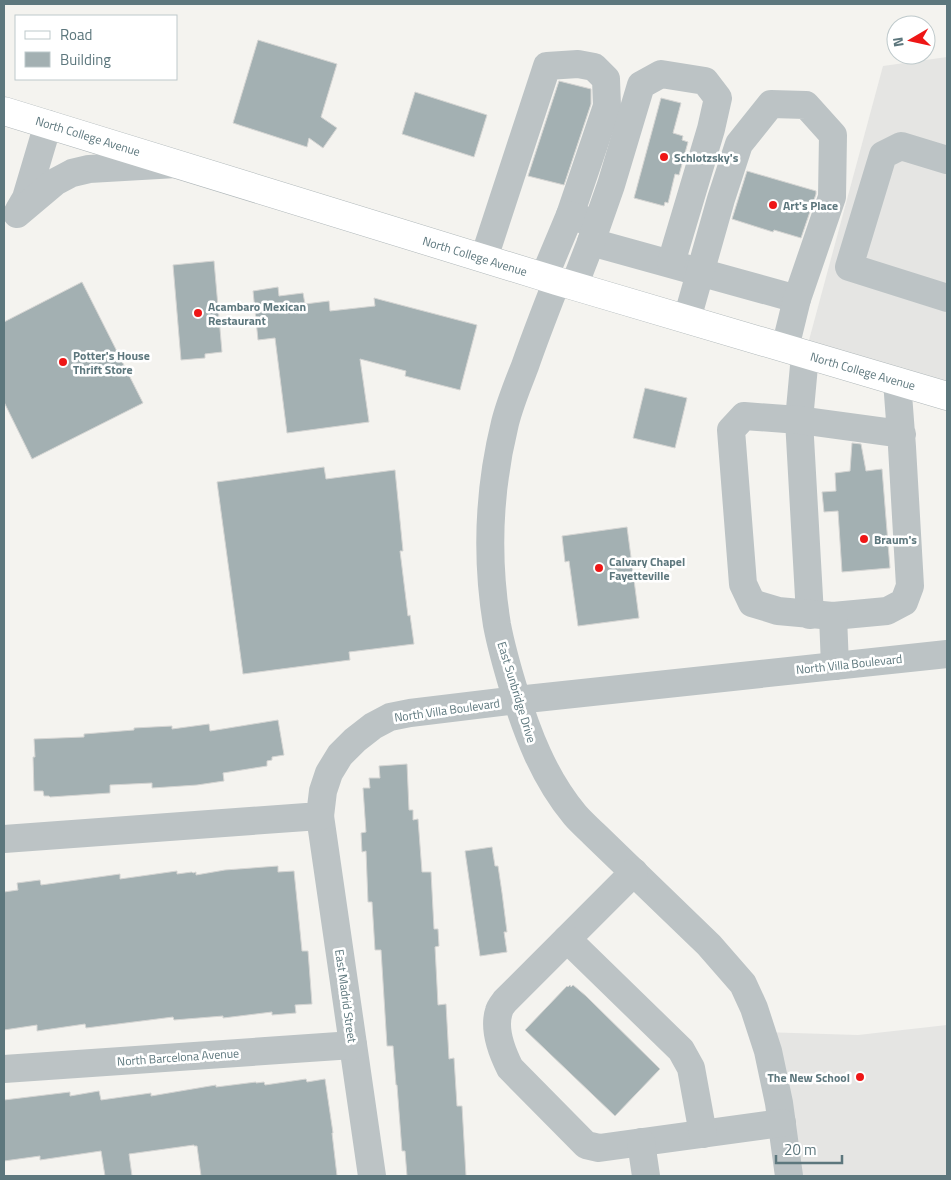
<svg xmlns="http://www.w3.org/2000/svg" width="951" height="1180" font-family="'Titillium Web',sans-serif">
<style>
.built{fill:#e5e5e3}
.building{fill:#a3b0b2;stroke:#d5d5d3}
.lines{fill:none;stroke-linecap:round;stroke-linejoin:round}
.major-casing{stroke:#afb7b9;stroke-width:29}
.minor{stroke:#bcc3c5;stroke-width:28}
.major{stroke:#fff;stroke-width:28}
.poi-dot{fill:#ee1616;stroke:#fff;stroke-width:2}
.labels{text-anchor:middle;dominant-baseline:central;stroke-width:5;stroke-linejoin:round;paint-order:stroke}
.street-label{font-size:12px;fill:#5d777d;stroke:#fff}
.poi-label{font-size:12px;font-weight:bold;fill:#5d777d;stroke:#fff;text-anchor:start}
</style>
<rect width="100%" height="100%" fill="#f4f3ef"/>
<!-- built -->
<g class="built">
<polygon points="947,57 947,396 805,355 883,66"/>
<polygon points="947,1025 947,1176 789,1176 762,1032 858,1035"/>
</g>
<!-- building -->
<g class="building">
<polygon points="258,40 337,64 321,117 337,128 323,148 309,138 307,147 233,123"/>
<polygon points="559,81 591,89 591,104 564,185 528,176"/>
<polygon points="415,92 487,115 474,157 402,134"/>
<polygon points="661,98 681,103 673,133 683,136 682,140 688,142 679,175 675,174 668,203 665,202 664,206 634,198"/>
<polygon points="747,171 816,191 816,194 801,238 774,230 773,232 732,219"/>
<polygon points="214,261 222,352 205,354 205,358 181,360 173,265"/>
<polygon points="82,282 143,403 32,459 4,402 4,322"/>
<polygon points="278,287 279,296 303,293 305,304 329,301 330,311 375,306 374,298 477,325 460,390 405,376 406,371 360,359 369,422 287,433 275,338 258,340 253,291"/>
<polygon points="645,388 687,398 675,448 633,438"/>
<polygon points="852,443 861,444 866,471 882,469 890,568 842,572 838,511 824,512 822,492 836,491 835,473 850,471"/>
<polygon points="324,467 326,479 395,470 403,551 400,551 408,616 410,615 414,644 349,652 350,660 243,674 217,482"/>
<polygon points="627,527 639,618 578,626 569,561 565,562 562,536"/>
<polygon points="278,720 284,755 272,757 272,760 267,761 267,766 223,773 224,781 197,785 152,788 152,783 110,785 110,793 50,797 49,796 44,796 43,791 34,791 33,757 35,757 34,739 84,737 84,734 134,730 134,728 172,726 172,729 209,724 210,731"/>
<polygon points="407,764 409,810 413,810 413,820 418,819 422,872 431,872 434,929 438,929 439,946 435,947 438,1005 446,1004 449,1059 454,1058 457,1106 462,1106 466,1176 407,1176 405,1151 402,1151 397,1085 396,1085 393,1046 387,1046 381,950 375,950 372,902 368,902 366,851 362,852 361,833 366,832 363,788 370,788 369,778 380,778 379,766"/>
<polygon points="492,847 495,866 498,866 502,893 507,932 504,932 507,952 480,956 465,851"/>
<polygon points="278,866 278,872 294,871 302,951 308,951 312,1004 295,1005 296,1013 272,1015 272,1012 223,1018 223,1016 174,1020 173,1017 86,1028 85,1024 37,1031 37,1025 4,1030 4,892 18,890 17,883 40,880 41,885 120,874 120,879 177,871 177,874 192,872 193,873 196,872 196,875 225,870"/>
<polygon points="570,985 571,987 573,985 586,996 660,1069 615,1116 525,1030 567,986 568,987"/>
<polygon points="306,1079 307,1082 325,1079 333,1133 332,1133 337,1176 201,1176 197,1146 194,1146 194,1145 129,1154 132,1176 105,1176 101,1151 40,1160 40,1156 4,1161 4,1100 70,1092 70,1096 99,1091 101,1100 151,1093 151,1096 216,1085 216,1087 256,1082 256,1083 264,1082 265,1085"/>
</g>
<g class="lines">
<defs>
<polyline id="major" points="4,111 557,281 947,396"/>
</defs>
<!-- major casing -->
<use href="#major" class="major-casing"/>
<!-- minor -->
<g class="minor">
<polyline points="947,160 901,146 883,155 849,267 947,298"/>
<polyline points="19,210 26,198 48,124"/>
<polyline points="17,214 55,182 72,173 89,169 176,164"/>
<polyline points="591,242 797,299"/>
<polyline points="484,258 547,66 578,64 594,67 606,79 607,106 570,215"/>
<polyline points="544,277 570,215 587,221"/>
<path d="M557 281C546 309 535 337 525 366 518 384 510 403 505 423 489 488 486 558 497 625 501 646 507 667 513 687 527 733 544 778 575 815 581 822 588 828 594 834L709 945 743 984 754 1008 768 1051 779 1103 789 1176"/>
<polyline points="574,286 591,242 611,185 641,85 661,74 705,81 718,98 711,129 671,263"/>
<polyline points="687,319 721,199 739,144 771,104 806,105 833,135 832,197 797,299 785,348"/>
<polyline points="805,355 799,420 810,615"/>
<polyline points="897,381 902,447 910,586 904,602 887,611 833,616 778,611 752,603 743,584 731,430 744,416 799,420 902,434"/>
<polyline points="833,616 835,666"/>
<polyline points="320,816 372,1176"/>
<polyline points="4,839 320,816 323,791 329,773 340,755 355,740 373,726 390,717 410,713 517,700 947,654"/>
<path d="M634 872 505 1001C503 1004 500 1007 499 1011 493 1029 502 1052 510 1068L586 1145 599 1148 782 1123"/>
<polyline points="567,939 681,1050 691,1068 703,1134"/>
<polyline points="4,1069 353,1045"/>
<polyline points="641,1142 646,1176"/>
</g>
<!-- major -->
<use href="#major" class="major"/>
</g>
<!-- markers -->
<g class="poi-dot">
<circle cx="664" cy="157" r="5"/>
<circle cx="773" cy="205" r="5"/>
<circle cx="198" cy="313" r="5"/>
<circle cx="63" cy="362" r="5"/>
<circle cx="864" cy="539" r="5"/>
<circle cx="599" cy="568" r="5"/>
<circle cx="860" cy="1077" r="5"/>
</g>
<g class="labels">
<!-- street labels -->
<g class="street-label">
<text transform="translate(88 136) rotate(17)">North College Avenue</text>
<text transform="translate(475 256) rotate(17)">North College Avenue</text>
<text transform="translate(863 371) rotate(16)">North College Avenue</text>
<text transform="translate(849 664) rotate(-6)">North Villa Boulevard</text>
<text transform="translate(517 692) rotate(73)">East Sunbridge Drive</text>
<text transform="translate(447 710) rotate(-8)">North Villa Boulevard</text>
<text transform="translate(346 996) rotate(82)">East Madrid Street</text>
<text transform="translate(178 1057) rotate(-4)">North Barcelona Avenue</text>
</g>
<!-- poi labels -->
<g class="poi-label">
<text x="674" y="157">Schlotzsky's</text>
<text x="783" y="205">Art's Place</text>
<text x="208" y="306">Acambaro Mexican<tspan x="208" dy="14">Restaurant</tspan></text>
<text x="73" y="355">Potter's House<tspan x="73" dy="14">Thrift Store</tspan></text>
<text x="874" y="539">Braum's</text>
<text x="609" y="561">Calvary Chapel<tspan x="609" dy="14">Fayetteville</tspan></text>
<text x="850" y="1077" text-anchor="end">The New School</text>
</g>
</g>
<!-- border -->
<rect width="951" height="1180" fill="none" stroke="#5d777d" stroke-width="10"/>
<!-- legend -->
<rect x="15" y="15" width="162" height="65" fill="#ffffff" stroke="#bec9cb"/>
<rect x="25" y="31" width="25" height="8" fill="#ffffff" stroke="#bec9cb"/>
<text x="60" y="40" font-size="15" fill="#5d777d">Road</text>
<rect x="25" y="52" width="25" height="15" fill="#a3b0b2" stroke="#bec9cb"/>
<text x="60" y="65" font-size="15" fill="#5d777d">Building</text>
<!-- north arrow -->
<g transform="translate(911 40) rotate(261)"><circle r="24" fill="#ffffff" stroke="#bec9cb"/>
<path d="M0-4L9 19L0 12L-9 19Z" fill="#ee1616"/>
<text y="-8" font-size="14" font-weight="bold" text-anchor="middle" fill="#5d777d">N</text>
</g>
<!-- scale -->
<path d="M776 1155v8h66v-8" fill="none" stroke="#5d777d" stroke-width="2.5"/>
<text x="784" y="1155" font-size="15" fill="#5d777d" stroke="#ffffff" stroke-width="4" paint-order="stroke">20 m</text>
</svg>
